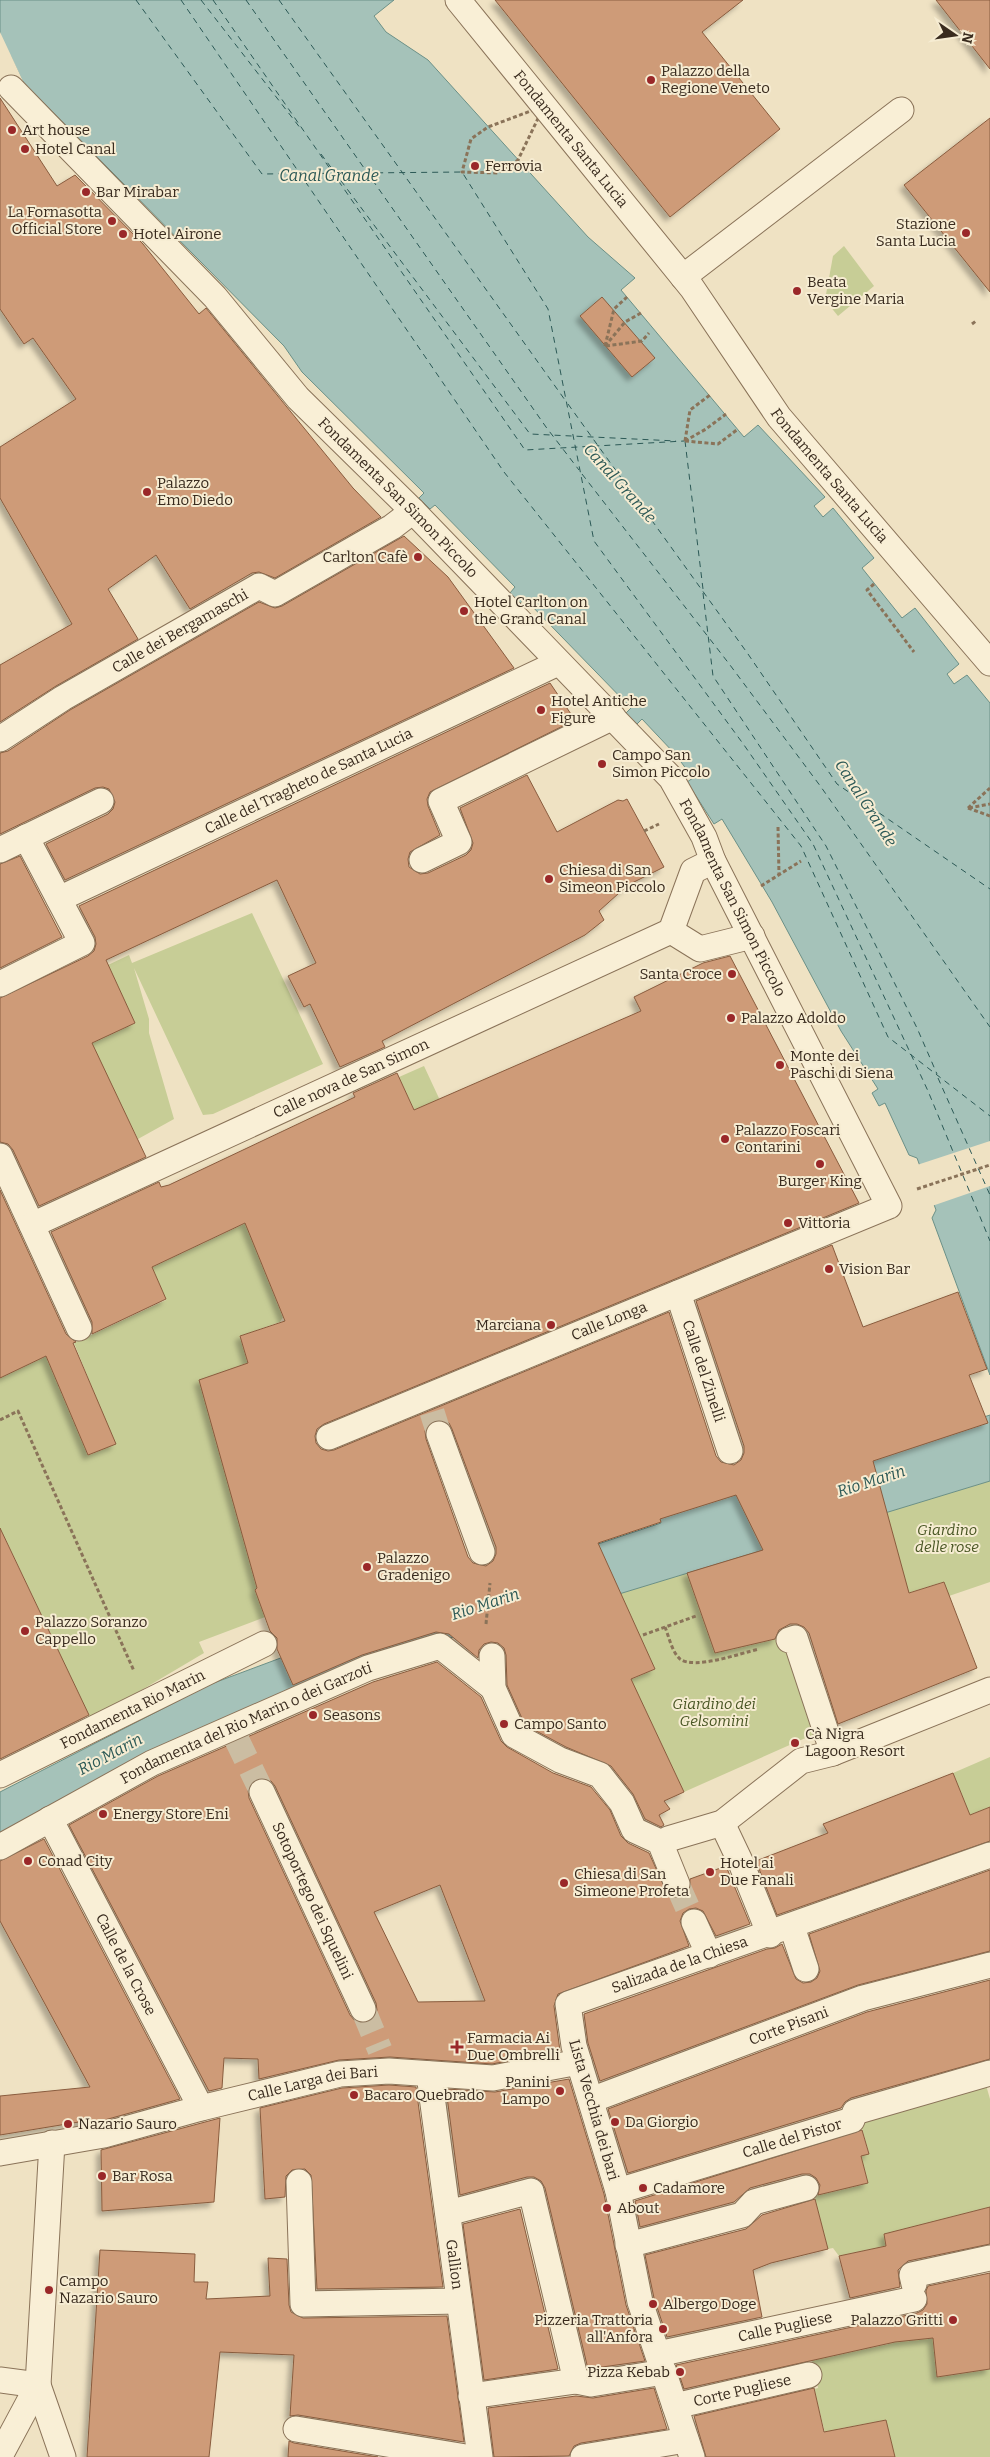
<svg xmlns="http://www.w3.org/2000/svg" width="990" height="2457" font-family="Bitter,serif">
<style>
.green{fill:#c7cd96}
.water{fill:#a5c2b9;stroke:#6b9087}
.pier{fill:#efe2c3}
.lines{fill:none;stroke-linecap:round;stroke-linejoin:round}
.ferry{stroke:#2c5956;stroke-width:1;stroke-dasharray:6 5;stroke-linecap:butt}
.building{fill:#ce9b78;stroke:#895c3e;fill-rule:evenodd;filter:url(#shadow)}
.pedestrian-tunnel{stroke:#cbbda2;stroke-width:25;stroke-dasharray:25 12;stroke-linecap:butt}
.pedestrian-casing{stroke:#8a7359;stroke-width:27}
.path{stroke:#8a7359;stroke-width:3;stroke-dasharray:4 2.5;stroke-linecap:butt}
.pedestrian{stroke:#f9efd6;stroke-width:25}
.poi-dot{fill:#9a2829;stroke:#f6ecd2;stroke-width:2}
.labels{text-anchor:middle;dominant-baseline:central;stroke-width:4;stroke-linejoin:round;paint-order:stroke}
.poi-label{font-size:15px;fill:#392b1e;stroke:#f6ecd2;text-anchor:start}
.street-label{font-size:15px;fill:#392b1e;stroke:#f6ecd2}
.park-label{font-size:15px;font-style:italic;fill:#495624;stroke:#f6ecd2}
.water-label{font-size:16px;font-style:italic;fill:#2c5956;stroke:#f6ecd2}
</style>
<defs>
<filter id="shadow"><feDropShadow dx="-4.5" dy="4.5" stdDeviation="2.5" flood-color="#0004"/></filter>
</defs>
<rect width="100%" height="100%" fill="#efe2c3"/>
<!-- green -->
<g class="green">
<polygon points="844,246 874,286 838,316 825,300 833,256"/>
<polygon points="252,913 323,1064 213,1114 203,1115 134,968 149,1019 149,1033 174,1119 138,1139 114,1091 38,1068 135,1023 108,965 129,955 132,963"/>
<polygon points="424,1066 464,1152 460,1154 468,1173 327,1226 349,1283 333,1289 343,1316 400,1296 405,1318 376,1329 391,1371 382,1374 376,1361 344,1372 338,1350 319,1296 327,1227 296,1242 258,1254 283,1317 280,1322 240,1336 248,1363 200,1381 257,1588 255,1590 265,1617 199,1642 204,1653 91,1720 6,1540 0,1542 0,1373 2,1377 46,1356 88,1455 115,1444 74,1343 166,1300 152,1267 427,1138 399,1077"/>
<polygon points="990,1481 990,1582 949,1596 943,1582 905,1594 887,1512"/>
<polygon points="687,1573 715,1653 788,1636 819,1732 684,1792 638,1694 623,1683 655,1669 620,1593"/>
<polygon points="990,1757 990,1807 970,1815 953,1773"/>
<polygon points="986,2085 990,2099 990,2207 885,2234 886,2246 839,2256 833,2248 828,2249 814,2196 868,2183 861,2156 869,2153 860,2122"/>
<polygon points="916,2315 920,2339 933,2338 937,2377 990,2369 990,2457 895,2457 886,2420 837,2429 843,2457 825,2433 814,2389 818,2388 812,2360 888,2344 884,2321"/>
</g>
<!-- water -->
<g class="water">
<polygon points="0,0 394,0 374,16 386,32 428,60 588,237 635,278 621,290 744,437 758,425 825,497 814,506 823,517 833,508 874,558 862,568 902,618 915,608 959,664 947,674 954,684 967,675 990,703 990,1375 932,1218 936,1210 917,1158 909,1155 885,1103 879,1106 872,1093 878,1089 841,1031 772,902 722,819 714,824 687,782 693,778 675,754 642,719 637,724 626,713 631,708 525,599 520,603 510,593 515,587 435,505 430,509 419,498 424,493 302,372 284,346 23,82 10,55 0,57"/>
<polygon points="990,1415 990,1481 491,1633 438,1639 0,1840 0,1792 211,1684 487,1581 661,1523 658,1511 732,1487 738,1498"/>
</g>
<!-- pier -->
<g class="pier">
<polygon points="0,32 23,81 21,83 9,58 0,60"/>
<polygon points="990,1141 990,1186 932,1206 917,1165"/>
</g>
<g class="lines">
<!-- ferry -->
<g class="ferry">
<polyline points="136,0 262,174 462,172 548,309 594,541 744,745 813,844 928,1091 990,1241"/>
<polyline points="181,0 504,472 801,846 888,1037 990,1116"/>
<polyline points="201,0 301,129"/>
<polyline points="213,0 525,450 684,441"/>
<polyline points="246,0 546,427 579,470"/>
<polyline points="279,0 565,400"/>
<polyline points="321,154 530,434 676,441"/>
<polyline points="568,404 748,654 837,784 990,889"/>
<polyline points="685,441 703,589"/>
<polyline points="582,474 730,665 821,787 990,1027"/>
<polyline points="703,593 713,676 826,846 917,1028 937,1074"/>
<polyline points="938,1078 990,1195"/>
</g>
</g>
<!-- building -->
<g class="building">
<polygon points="495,0 743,0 702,32 780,129 670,217"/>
<polygon points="936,0 990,0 990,69"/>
<polygon points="0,98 57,186 75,175 143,244 199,314 206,308 353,488 381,517 275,578 259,572 252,573 190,609 156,555 108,589 138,639 56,686 0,722 0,665 72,624 0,498 0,447 76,399 33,338 24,344 0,309"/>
<polygon points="990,118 990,292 904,185"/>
<polygon points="602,297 655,358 632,377 580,316"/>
<polygon points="404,536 448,577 514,668 65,880 46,844 108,814 113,809 115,802 109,789 103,787 95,788 0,834 0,753 8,751 70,710 259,602 275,608 282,606"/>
<polygon points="550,683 575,720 430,792 427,799 428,806 440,835 410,852 408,859 409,867 420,874 428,873 466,855 471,850 473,843 460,808 527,775 557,832 618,800 623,801 627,799 664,867 628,885 599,911 604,920 585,935 382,1041 385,1047 340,1067 310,1004 304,1007 288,976 316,963 277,880 106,960 135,1023 92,1043 146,1157 39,1206 13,1150 8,1144 0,1142 0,998 88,956 94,951 96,944 95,937 79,906"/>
<polygon points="20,856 62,937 0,968 0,864"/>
<path d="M730 956 859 1203 324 1424 317 1429 315 1436 316 1443 321 1449 328 1451 334 1450 669 1312 716 1456 721 1462 734 1465 741 1460 744 1453V1446L696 1301 832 1245 863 1327 958 1292 987 1369 969 1375 988 1423 873 1461 909 1593 944 1582 977 1668 838 1724 809 1633 804 1627 797 1624H790L779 1630 775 1639 715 1653 687 1573 763 1550 736 1495 660 1519 661 1522 598 1543 655 1669 631 1679 684 1792 664 1801 670 1809 659 1815 664 1825 661 1827 645 1819 633 1794 611 1766 566 1747 525 1725 507 1685 506 1655 504 1648 498 1643 491 1642 484 1644 479 1650 478 1658 449 1634 436 1632 362 1655 293 1685 277 1649V1638L270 1631 255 1590 257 1588 199 1380 248 1363 240 1336 285 1321 245 1223 152 1267 166 1299 92 1334V1322L51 1232 159 1182 161 1187 169 1185 355 1097 353 1093 397 1073 414 1110 641 1011 634 997 703 963ZM442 1420 449 1423 452 1429 496 1547V1554L493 1561 486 1566 473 1563 468 1557 426 1439 425 1431 428 1424 435 1420Z"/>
<polygon points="0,1190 66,1334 76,1342 73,1343 116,1444 88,1455 46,1356 0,1378"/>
<polygon points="0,1528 89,1715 0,1759"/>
<path d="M437 1662 481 1697 501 1741 507 1747 553 1773 591 1787 610 1810 621 1836 628 1843 649 1853 668 1895 676 1898 683 1897 689 1892 690 1879 726 1866 750 1924 716 1936 703 1911 696 1908 689 1909 683 1913 680 1921 689 1946 558 1994 554 2006 560 2051 492 2064 390 2057 339 2060 259 2079 258 2059 224 2058 222 2088 209 2091 69 1825 158 1776 373 1682ZM264 1778 271 1781 275 1786 376 2003 377 2010 375 2017 369 2022 355 2021 350 2015 249 1798 248 1790 251 1783 256 1779ZM440 1885 485 2001 418 2002 374 1912Z"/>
<polygon points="953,1773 970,1815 990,1807 990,1841 777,1915 756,1861 828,1833 823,1824"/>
<polygon points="44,1839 180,2099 101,2121 80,2125 79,2122 0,2135 0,2096 90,2087 0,1921 0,1861"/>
<polygon points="990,1870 990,1951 858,1985 600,2081 588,2043 584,2014 767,1949 775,1948 782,1944 796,1979 803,1983 811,1982 817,1978 820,1971 809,1934"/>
<polygon points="990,1980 990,2059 851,2098 845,2102 841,2108 628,2173 608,2109 867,2012"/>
<polygon points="569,2079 604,2194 626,2305 645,2361 588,2369 545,2188 541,2181 534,2177 527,2177 460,2195 446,2089 495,2092"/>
<polygon points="389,2085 416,2087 443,2287 317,2289 311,2175 305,2169 292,2170 286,2176 285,2197 265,2199 260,2108 342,2088"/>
<polygon points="220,2118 214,2202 102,2211 101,2150"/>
<polygon points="862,2130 869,2154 861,2156 868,2183 818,2195 820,2185 816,2178 810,2174 802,2174 750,2188 734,2202 640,2227 635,2201"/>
<polygon points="815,2199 828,2249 771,2263 753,2270 762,2317 667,2337 654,2298 645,2255 746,2229 762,2215"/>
<polygon points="990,2207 990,2244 908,2261 898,2270 900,2287 850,2298 839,2256 886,2246 884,2234"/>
<polygon points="520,2209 558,2369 484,2380 463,2224"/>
<polygon points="100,2250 195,2254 194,2282 208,2282 206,2299 270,2296 268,2258 287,2259 289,2305 291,2312 303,2318 447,2316 464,2442 298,2415 290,2416 294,2355 220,2352 209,2457 87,2457"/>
<polygon points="990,2273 990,2369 937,2377 933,2338 895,2342 684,2389 676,2365 917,2313 923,2310 927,2304 926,2291 928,2286"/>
<polygon points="654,2388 667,2429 581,2443 574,2446 569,2456 494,2457 488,2408 576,2396 593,2398"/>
<polygon points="814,2388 824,2432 886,2420 895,2457 706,2457 694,2416"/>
<polygon points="289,2441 294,2443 378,2457 288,2457"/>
</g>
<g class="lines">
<!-- pedestrian-tunnel -->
<g class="pedestrian-tunnel">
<polyline points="432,1412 439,1434"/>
<polyline points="235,1736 262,1792"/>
<polyline points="677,1884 694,1922"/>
<polyline points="363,2009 380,2050"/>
</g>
<defs>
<g id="pedestrian">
<path id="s1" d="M458 0 692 288 779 417 990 663"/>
<path id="s2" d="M11 88 215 297 298 398 413 511 671 778 704 837 713 861 889 1206 329 1437"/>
<polyline points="683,277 901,110"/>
<path id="s3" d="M0 739 63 698 259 586 275 594 392 527 413 511"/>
<polyline points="0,850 101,801"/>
<polyline points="422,860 459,842 441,801 613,717"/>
<path id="s4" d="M59 899 558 663"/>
<polyline points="671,931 700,949 752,936"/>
<polyline points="0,984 82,943 26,837"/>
<polyline points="0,1156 79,1328"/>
<path id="s5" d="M32 1225 671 931 693 871 713 861"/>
<path id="s6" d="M678 1293 730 1451"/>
<polyline points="439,1434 482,1552"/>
<polyline points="789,1640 795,1638 833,1753"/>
<polyline points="492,1656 493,1688 514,1735 560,1760 600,1775 622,1803 634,1830 660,1842 677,1884"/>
<path id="s7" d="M0 1775 264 1644"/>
<path id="s8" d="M262 1792 363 2009"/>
<path id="s9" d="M50 1819 201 2108"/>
<polyline points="722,1823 741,1863 770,1935"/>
<polyline points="668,1839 722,1823 801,1761 833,1753 990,1690"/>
<path id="s10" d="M0 1847 152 1763 368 1668 440 1646 493 1688"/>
<polyline points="694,1922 709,1955"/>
<polyline points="792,1927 806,1969"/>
<path id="s11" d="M429 2074 480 2457"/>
<path id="s12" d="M591 2100 863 1998 990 1965"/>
<path id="s13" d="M0 2153 104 2135 201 2108 340 2074 389 2071 493 2078 579 2062"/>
<polyline points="299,2182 303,2304 459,2301"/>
<path id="s14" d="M618 2191 852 2120 855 2112 990 2073"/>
<polyline points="448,2213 531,2191 576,2381"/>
<polyline points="628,2245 742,2215 754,2202 806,2188"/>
<polyline points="914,2284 912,2275 990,2258"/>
<path id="s15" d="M658 2354 914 2299"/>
<polyline points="0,2380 38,2385 63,2457"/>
<polyline points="471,2396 576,2381 591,2384 664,2372"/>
<path id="s16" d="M675 2406 809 2375"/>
<polyline points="296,2429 466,2457"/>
<polyline points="0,2456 38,2385 52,2143"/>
<polyline points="583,2457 686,2440"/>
<path id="s17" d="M692 2457 640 2302 618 2191 574 2046 568 2004 990 1855"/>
</g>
</defs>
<!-- pedestrian casing -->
<use href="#pedestrian" class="pedestrian-casing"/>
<!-- path -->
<g class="path">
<polygon points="544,106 518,160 498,173 462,172 471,139 488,127"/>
<polyline points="972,324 976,321"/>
<polyline points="605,346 614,309 627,297"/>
<polyline points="605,346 625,322 641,313"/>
<polyline points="606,346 642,341 649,333"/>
<polyline points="685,441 718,444 738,429"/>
<polyline points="685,441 690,410 710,395"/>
<polyline points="685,441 706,429 726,414"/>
<polyline points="874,584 867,590 914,652"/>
<polyline points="968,808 990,788"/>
<polyline points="968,808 990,816"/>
<polyline points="969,808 990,804"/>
<polyline points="778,827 779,875"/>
<polyline points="644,831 659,824"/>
<polyline points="761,886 801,861"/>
<polyline points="917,1189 990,1165"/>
<polyline points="0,1420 18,1411 134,1671"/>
<polyline points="486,1624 490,1583"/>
<path d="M665 1627C669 1637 672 1652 680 1659 695 1670 741 1653 759 1649"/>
<polyline points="643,1635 696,1616"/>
</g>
<!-- pedestrian -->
<use href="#pedestrian" class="pedestrian"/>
</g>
<!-- markers -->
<g class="poi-dot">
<circle cx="651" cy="80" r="5"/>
<circle cx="12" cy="130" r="5"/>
<circle cx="25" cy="149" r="5"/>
<circle cx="475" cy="166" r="5"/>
<circle cx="86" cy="192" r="5"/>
<circle cx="112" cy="221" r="5"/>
<circle cx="966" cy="233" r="5"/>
<circle cx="123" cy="234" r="5"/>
<circle cx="797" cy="291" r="5"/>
<circle cx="147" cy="492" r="5"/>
<circle cx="418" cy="557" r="5"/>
<circle cx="464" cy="611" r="5"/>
<circle cx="541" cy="710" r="5"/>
<circle cx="602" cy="764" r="5"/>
<circle cx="549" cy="879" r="5"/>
<circle cx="732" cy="974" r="5"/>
<circle cx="731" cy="1018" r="5"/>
<circle cx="780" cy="1065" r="5"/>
<circle cx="725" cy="1139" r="5"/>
<circle cx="820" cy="1164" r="5"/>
<circle cx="788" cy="1223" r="5"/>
<circle cx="829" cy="1269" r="5"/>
<circle cx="551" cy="1325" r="5"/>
<circle cx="367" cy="1567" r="5"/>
<circle cx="25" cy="1631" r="5"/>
<circle cx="313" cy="1715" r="5"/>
<circle cx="504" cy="1724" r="5"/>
<circle cx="795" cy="1743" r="5"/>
<circle cx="103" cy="1814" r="5"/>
<circle cx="28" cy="1861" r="5"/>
<circle cx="710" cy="1872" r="5"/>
<circle cx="564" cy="1883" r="5"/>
<path d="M454.5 2039.5h5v5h5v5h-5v5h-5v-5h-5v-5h5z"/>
<circle cx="560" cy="2091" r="5"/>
<circle cx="354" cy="2095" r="5"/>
<circle cx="615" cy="2122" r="5"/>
<circle cx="68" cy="2124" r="5"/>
<circle cx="102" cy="2176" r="5"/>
<circle cx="643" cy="2188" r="5"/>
<circle cx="607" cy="2208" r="5"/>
<circle cx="49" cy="2290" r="5"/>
<circle cx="653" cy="2304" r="5"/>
<circle cx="953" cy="2320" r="5"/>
<circle cx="663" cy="2329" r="5"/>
<circle cx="680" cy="2372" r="5"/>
</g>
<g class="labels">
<!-- poi labels -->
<g class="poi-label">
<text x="661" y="71">Palazzo della<tspan x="661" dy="17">Regione Veneto</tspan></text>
<text x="22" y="130">Art house</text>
<text x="35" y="149">Hotel Canal</text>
<text x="485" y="166">Ferrovia</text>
<text x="96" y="192">Bar Mirabar</text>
<text x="102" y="212" text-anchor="end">La Fornasotta<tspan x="102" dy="17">Official Store</tspan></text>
<text x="956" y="224" text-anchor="end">Stazione<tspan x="956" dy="17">Santa Lucia</tspan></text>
<text x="133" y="234">Hotel Airone</text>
<text x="807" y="282">Beata<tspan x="807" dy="17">Vergine Maria</tspan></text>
<text x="157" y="483">Palazzo<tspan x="157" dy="17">Emo Diedo</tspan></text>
<text x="408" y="557" text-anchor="end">Carlton Cafè</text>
<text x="474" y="602">Hotel Carlton on<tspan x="474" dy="17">the Grand Canal</tspan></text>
<text x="551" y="701">Hotel Antiche<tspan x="551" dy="17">Figure</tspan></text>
<text x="612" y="755">Campo San<tspan x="612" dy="17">Simon Piccolo</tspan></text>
<text x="559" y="870">Chiesa di San<tspan x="559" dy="17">Simeon Piccolo</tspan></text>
<text x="722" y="974" text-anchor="end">Santa Croce</text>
<text x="741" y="1018">Palazzo Adoldo</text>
<text x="790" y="1056">Monte dei<tspan x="790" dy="17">Paschi di Siena</tspan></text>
<text x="735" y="1130">Palazzo Foscari<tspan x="735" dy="17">Contarini</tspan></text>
<text x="820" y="1181" text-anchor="middle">Burger King</text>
<text x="798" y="1223">Vittoria</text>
<text x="839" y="1269">Vision Bar</text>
<text x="541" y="1325" text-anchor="end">Marciana</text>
<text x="377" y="1558">Palazzo<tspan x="377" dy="17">Gradenigo</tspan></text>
<text x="35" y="1622">Palazzo Soranzo<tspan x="35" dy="17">Cappello</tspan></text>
<text x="323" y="1715">Seasons</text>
<text x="514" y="1724">Campo Santo</text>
<text x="805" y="1734">Cà Nigra<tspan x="805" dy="17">Lagoon Resort</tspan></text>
<text x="113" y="1814">Energy Store Eni</text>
<text x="38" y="1861">Conad City</text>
<text x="720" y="1863">Hotel ai<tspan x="720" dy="17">Due Fanali</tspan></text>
<text x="574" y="1874">Chiesa di San<tspan x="574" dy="17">Simeone Profeta</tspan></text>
<text x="467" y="2038">Farmacia Ai<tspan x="467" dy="17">Due Ombrelli</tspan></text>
<text x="550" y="2082" text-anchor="end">Panini<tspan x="550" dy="17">Lampo</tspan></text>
<text x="364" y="2095">Bacaro Quebrado</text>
<text x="625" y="2122">Da Giorgio</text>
<text x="78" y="2124">Nazario Sauro</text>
<text x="112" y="2176">Bar Rosa</text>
<text x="653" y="2188">Cadamore</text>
<text x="617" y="2208">About</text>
<text x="59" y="2281">Campo<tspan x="59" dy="17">Nazario Sauro</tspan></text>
<text x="663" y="2304">Albergo Doge</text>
<text x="653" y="2320" text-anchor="end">Pizzeria Trattoria<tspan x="653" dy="17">all'Anfora</tspan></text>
<text x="943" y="2320" text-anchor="end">Palazzo Gritti</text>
<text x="670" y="2372" text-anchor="end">Pizza Kebab</text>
</g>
<!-- street labels -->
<g class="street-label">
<text stroke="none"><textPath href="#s1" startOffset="179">Fondamenta Santa Lucia</textPath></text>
<text stroke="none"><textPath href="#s1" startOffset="604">Fondamenta Santa Lucia</textPath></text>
<text stroke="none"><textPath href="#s2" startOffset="564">Fondamenta San Simon Piccolo</textPath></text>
<text stroke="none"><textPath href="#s3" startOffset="210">Calle dei Bergamaschi</textPath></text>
<text stroke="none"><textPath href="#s4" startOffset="276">Calle del Tragheto de Santa Lucia</textPath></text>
<text stroke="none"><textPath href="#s2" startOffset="1090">Fondamenta San Simon Piccolo</textPath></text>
<text stroke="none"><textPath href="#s5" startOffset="351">Calle nova de San Simon</textPath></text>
<text transform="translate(609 1321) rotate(-22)">Calle Longa</text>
<text stroke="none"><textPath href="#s6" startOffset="82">Calle del Zinelli</textPath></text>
<text stroke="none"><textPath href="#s7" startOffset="148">Fondamenta Rio Marin</textPath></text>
<text stroke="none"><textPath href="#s10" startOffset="276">Fondamenta del Rio Marin o dei Garzoti</textPath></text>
<text stroke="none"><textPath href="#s8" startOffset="120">Sotoportego dei Squelini</textPath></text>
<text stroke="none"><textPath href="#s9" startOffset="164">Calle de la Crose</textPath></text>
<text stroke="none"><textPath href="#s17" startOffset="589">Salizada de la Chiesa</textPath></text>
<text stroke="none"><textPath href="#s12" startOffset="211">Corte Pisani</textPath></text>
<text stroke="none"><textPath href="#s13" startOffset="321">Calle Larga dei Bari</textPath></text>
<text transform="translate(594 2110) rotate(74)">Lista Vecchia dei bari</text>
<text stroke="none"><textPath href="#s14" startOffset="182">Calle del Pistor</textPath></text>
<text stroke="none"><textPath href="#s11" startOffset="192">Gallion</textPath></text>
<text stroke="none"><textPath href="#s15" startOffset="130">Calle Pugliese</textPath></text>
<text stroke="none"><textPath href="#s16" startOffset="69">Corte Pugliese</textPath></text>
</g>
<!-- park labels -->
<g class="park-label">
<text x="947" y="1530">Giardino<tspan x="947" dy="17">delle rose</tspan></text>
<text x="714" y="1704">Giardino dei<tspan x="714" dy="17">Gelsomini</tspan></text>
</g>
<!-- water labels -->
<g class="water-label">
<text x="329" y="175">Canal Grande</text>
<text transform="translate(620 483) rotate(48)">Canal Grande</text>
<text transform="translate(866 803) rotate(57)">Canal Grande</text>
<text transform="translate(871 1481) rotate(-18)">Rio Marin</text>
<text transform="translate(485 1604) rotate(-18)">Rio Marin</text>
<text transform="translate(110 1754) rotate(-28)">Rio Marin</text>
</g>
</g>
<!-- north arrow -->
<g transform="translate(955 35) rotate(103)" stroke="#f6ecd2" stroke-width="4" paint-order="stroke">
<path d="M0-4L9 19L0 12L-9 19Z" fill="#392b1e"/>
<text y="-8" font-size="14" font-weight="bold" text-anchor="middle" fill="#392b1e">N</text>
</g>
</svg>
